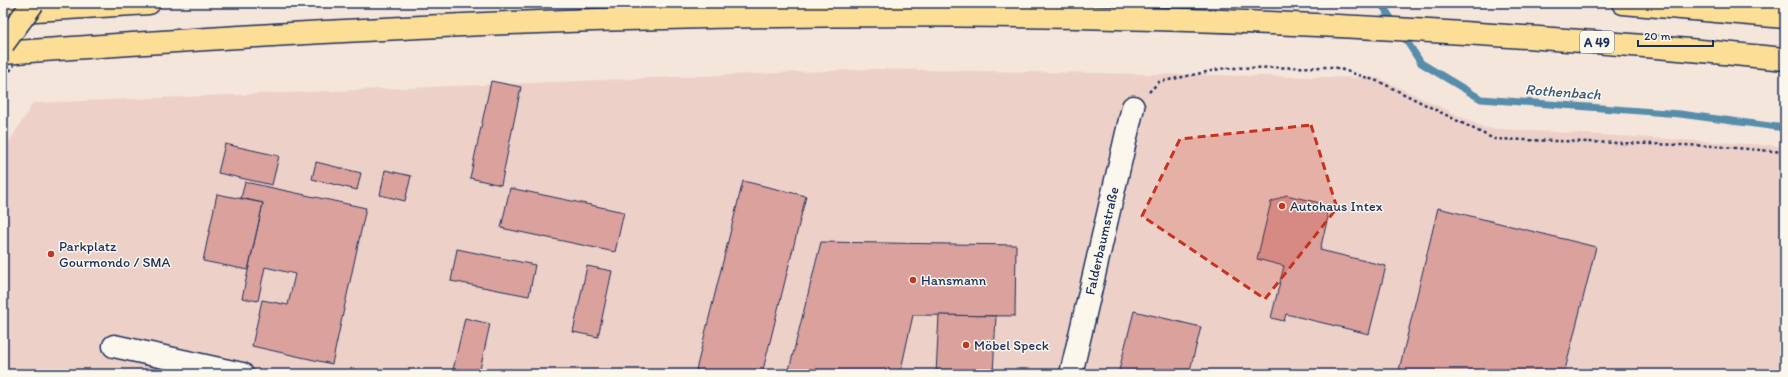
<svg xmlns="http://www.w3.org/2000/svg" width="1788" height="377" font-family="Itim,sans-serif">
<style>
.built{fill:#edd1c9}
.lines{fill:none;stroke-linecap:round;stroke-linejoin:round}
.stream{stroke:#568daa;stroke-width:7}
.building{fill:#dba19d;stroke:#1b2f5e}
.minor-casing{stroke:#1b2f5e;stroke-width:25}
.highway-casing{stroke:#1b2f5e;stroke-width:25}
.path{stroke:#1b2f5e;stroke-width:2.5;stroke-dasharray:3 3;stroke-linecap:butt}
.minor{stroke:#fbf7ec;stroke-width:22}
.highway{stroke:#fdde96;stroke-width:22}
.major-bridge-casing{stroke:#1b2f5e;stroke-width:25;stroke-linecap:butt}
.path-bridge{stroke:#1b2f5e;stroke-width:2.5;stroke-dasharray:3 3;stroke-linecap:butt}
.major-bridge{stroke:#fdde96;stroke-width:22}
.marked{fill:#c8321e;fill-opacity:0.2;stroke:#c8321e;stroke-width:3;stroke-dasharray:8 5;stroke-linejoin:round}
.poi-dot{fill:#c8321e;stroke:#fbf7ec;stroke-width:1.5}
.labels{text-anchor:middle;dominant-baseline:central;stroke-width:3;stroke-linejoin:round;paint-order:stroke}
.shield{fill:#fbf7ec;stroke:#5e6b89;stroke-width:1}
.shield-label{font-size:13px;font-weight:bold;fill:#1b2f5e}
.poi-label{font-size:14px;fill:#1b2f5e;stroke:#fbf7ec;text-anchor:start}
.street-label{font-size:14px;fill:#1b2f5e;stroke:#fbf7ec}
.water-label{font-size:15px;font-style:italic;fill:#34567e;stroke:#fbf7ec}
</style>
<rect width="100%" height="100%" fill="#f5e6dc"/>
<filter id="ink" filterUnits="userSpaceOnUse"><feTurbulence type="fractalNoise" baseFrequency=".025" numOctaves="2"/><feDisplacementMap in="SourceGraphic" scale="8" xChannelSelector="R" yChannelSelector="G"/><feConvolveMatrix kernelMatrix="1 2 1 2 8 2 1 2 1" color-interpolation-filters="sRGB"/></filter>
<g filter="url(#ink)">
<!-- built -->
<polygon class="built" points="873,69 1379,78 1485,128 1785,146 1785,374 3,374 3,152 33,103"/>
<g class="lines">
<!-- stream -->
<g class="stream">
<polyline points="1381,3 1396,26"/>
<polyline points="1402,34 1421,63 1481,99 1680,114 1785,128"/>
</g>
</g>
<!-- building -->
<g class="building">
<polygon points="491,81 521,87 501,185 470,178"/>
<polygon points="225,144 279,156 272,185 218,173"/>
<polygon points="316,162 361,173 357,190 312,179"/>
<polygon points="385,170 411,176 405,201 380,195"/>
<polygon points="743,181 806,196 762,374 695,374"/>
<polygon points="245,182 366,208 332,364 252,346 262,300 288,305 295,274 265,267 258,301 242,298 263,203 241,198"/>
<polygon points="510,188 624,212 615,252 501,228"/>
<polygon points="217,194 263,203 248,270 203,261"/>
<polygon points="1286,195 1320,203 1328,217 1320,250 1386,266 1369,334 1286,314 1284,321 1271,318 1284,266 1257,259 1271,202"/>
<polygon points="1438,208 1596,247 1564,374 1398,374"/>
<polygon points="821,242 1016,245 1015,316 913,315 900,374 788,374"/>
<polygon points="457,249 535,265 529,296 451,281"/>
<polygon points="587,266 612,271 598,337 573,332"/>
<polygon points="1134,311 1201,327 1189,374 1118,374"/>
<polygon points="939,315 996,316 993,374 936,374"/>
<polygon points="465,318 490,324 479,374 452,374"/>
</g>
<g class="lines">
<defs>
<g id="minor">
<polyline points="114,346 242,374"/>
<polyline points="1071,374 1133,107"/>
</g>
<g id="highway">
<polyline points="1623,3 1785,17"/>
<polyline points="3,12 149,3"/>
<path d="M3 53C223 37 445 23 666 18 1038 9 1414 22 1785 59"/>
</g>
</defs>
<!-- minor casing -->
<use href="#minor" class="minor-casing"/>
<!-- highway casing -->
<use href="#highway" class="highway-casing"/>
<!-- path -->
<polyline class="path" points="1149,92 1159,82 1225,68 1334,67 1380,82 1494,139 1714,146 1785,152"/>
<!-- minor -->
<use href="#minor" class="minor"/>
<!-- highway -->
<use href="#highway" class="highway"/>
<defs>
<polyline id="major-bridge" points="3,44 33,3"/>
</defs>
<!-- major-bridge casing -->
<use href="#major-bridge" class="major-bridge-casing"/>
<!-- path-bridge -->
<polyline class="path-bridge" points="3,81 14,65"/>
<!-- major-bridge -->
<use href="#major-bridge" class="major-bridge"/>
</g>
</g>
<!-- marked area -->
<path class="marked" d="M1311 125 1337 208 1265 299 1142 216 1180 139Z"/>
<!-- markers -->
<g class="poi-dot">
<circle cx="1282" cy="206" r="4"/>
<circle cx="51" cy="254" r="4"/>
<circle cx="913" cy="280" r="4"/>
<circle cx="966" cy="345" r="4"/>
</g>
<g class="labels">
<!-- shield labels -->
<rect class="shield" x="1580" y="31" width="34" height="22" rx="3"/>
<g class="shield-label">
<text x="1597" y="42">A 49</text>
</g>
<!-- poi labels -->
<g class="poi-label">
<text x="1290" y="206">Autohaus Intex</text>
<text x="59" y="246">Parkplatz<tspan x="59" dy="16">Gourmondo / SMA</tspan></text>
<text x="921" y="280">Hansmann</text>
<text x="974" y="345">Möbel Speck</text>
</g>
<!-- street labels -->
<g class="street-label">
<text transform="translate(1102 241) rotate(-77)">Falderbaumstraße</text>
</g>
<!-- water labels -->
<g class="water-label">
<text transform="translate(1563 92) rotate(4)">Rothenbach</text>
</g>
</g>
<!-- margin -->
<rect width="1788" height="377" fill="none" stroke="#fbf7ec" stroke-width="16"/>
<rect x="8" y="8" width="1772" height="361" fill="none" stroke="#1b2f5e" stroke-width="1.5" filter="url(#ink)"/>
<!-- scale -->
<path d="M1638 40v6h75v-6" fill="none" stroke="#1b2f5e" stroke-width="2"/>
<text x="1644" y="40" font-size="12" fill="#1b2f5e" stroke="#fbf7ec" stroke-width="3" paint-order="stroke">20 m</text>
</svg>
